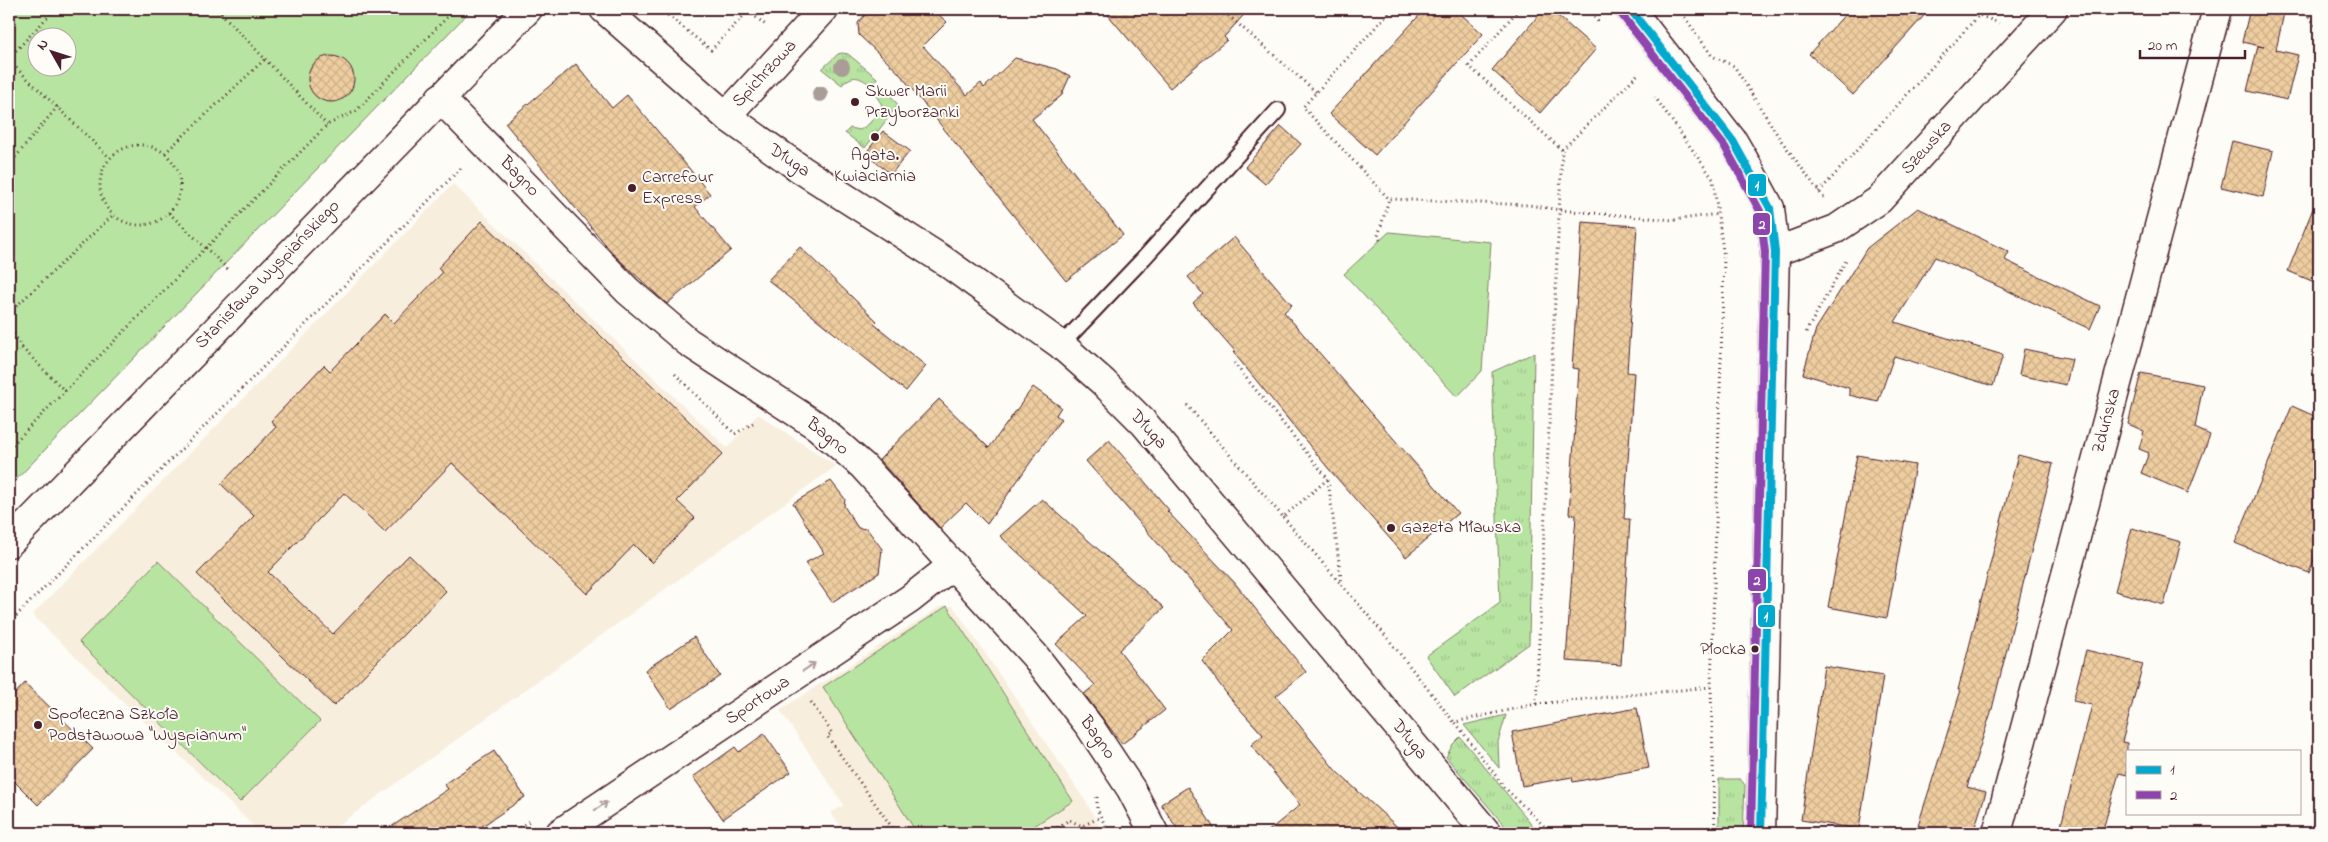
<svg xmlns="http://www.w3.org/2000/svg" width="2328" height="842" font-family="'Indie Flower',sans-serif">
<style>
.built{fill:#f8eedd}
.grass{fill:url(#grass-tufts);stroke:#818266}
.park{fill:#b8e4a2;stroke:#818266;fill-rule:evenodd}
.building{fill:url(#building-cross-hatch);stroke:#4a1f2b}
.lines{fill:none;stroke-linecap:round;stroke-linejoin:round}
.service-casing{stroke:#4a1f2b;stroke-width:18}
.minor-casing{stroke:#4a1f2b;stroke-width:31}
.path{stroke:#4a1f2b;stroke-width:3;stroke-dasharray:1 4;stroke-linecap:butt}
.service{stroke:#fdfcf7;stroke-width:14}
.minor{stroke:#fdfcf7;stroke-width:28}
.bus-1-casing{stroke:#fdfcf7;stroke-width:11}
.bus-2-casing{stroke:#fdfcf7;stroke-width:11}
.bus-1{stroke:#00a9ce;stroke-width:8}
.bus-2{stroke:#8e44ad;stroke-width:8}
.tree{fill:#aa9d97}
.oneway{stroke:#ac999b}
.poi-dot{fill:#4a1f2b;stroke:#fdfcf7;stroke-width:2}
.labels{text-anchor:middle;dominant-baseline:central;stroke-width:4;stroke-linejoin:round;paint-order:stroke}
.bus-label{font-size:17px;fill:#4a1f2b;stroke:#fdfcf7;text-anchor:end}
.street-label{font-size:18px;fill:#4a1f2b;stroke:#fdfcf7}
.poi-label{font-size:18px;fill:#4a1f2b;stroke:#fdfcf7;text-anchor:start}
.line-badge{stroke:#fdfcf7;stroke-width:2}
.badge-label{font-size:14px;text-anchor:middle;font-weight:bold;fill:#fff}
</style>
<defs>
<pattern id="grass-tufts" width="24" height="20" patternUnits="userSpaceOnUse" patternTransform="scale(1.25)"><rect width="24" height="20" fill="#b8e4a2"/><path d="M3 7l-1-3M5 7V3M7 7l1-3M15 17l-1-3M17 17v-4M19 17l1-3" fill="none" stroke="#a0c38c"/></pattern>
<pattern id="building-cross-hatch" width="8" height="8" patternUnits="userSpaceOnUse" patternTransform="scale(1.25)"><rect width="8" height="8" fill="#eecea0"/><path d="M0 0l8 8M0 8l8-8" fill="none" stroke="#ceb08a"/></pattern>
</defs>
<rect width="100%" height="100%" fill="#fdfcf7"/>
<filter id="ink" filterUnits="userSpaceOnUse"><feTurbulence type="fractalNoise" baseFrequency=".02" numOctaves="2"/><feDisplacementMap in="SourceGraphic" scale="10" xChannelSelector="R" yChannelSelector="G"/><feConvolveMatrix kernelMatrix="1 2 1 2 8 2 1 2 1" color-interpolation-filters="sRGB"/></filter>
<g filter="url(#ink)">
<!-- built -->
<g class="built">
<polygon points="453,184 727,448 758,414 836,466 327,833 261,833 32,615"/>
<polygon points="941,606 953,606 1086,802 1103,833 846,833 831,813 844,805 780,710"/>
</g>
<!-- grass -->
<g class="grass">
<path d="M842 53 848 54 877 78 872 86C860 77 853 73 842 85L822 69 838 54Z"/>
<polygon points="880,86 888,92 898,105 865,148 845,133 850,128 860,130 870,123 882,105 875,94"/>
<polygon points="1534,353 1529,644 1455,697 1426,656 1500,603 1492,372"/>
<polygon points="1506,715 1498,742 1499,768 1464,725"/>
<polygon points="1460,737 1539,833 1511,833 1446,757 1453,744"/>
<polygon points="1719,779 1740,779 1745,785 1743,833 1719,833"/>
</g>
<!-- park -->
<g class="park">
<path d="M9 9H472L9 487ZM38 38H68V68H38Z"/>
<polygon points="1389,232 1491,242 1482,371 1457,397 1344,274"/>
<polygon points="158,561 320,721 240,802 79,642"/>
<polygon points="947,606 1073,801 1023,833 917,833 823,687"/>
</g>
<!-- building -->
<g class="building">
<polygon points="870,9 932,9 947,22 923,46 967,95 981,83 984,88 1015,58 1057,69 1070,76 1061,96 1032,119 1123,235 1066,281 899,73 859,35 858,23"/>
<polygon points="1103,9 1249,9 1224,37 1227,40 1170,88"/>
<polygon points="1425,9 1455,9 1483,34 1375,155 1329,114"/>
<polygon points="1544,9 1550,9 1596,49 1540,113 1492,70"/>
<polygon points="1850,9 1930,9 1853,95 1809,54"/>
<polygon points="2250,9 2265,9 2284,13 2276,50 2298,55 2287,100 2247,91 2258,46 2264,47 2242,42"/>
<circle cx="331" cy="79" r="23"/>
<polygon points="576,64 612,108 627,95 678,155 710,194 695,207 731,250 667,304 615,256 505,123"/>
<polygon points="1281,126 1301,144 1265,184 1245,167"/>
<polygon points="883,131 910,151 891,174 865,154"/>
<polygon points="2232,141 2273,151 2263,197 2221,187"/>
<polygon points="2318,196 2319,196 2319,284 2288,271"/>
<polygon points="1918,208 2009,252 2005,260 2100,306 2090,329 1935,257 1895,322 2003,355 1993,386 1894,356 1878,402 1849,395 1849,388 1803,374 1816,329 1867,248"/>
<polygon points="482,221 723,454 677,501 695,518 652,563 634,545 587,594 452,463 385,532 344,493 268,572 333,634 409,555 446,591 334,706 197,574 254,516 221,484 276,427 271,421 324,365 330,371 385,314 394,323 442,273 438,268"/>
<polygon points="1582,222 1637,226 1627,372 1634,373 1624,519 1630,519 1621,665 1566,661 1576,515 1569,514 1579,369 1572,368"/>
<polygon points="1234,237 1292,305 1284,312 1458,513 1406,557 1328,468 1233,352 1235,351 1193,303 1203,294 1188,277"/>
<polygon points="800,247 877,321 874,324 926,366 906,391 768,280"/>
<polygon points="2024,349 2072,359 2066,385 2019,375"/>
<polygon points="2141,373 2203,385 2195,428 2210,435 2188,493 2141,473 2149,453 2139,449 2144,431 2128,424"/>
<polygon points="1033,387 1061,407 1056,415 1061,419 987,524 966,503 940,528 879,460 939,399 989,448"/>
<polygon points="2292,406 2319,418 2319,546 2309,573 2235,543"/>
<polygon points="1109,440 1169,510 1167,511 1234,582 1306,672 1276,696 1336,771 1404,833 1266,833 1300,805 1251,745 1263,735 1230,698 1202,661 1233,630 1086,461"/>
<polygon points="1857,455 1915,465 1887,618 1828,607"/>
<polygon points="2018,455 2053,464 1992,709 1967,787 1986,792 1973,833 1944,833 1918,825 1961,690 1958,690"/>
<polygon points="831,481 845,499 844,506 858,528 867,529 882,549 879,573 832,602 805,563 824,553 793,503"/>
<polygon points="1042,499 1164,608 1119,650 1165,710 1122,744 1084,694 1095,685 1056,644 1087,616 1000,536"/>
<polygon points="2132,528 2181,542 2164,605 2115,591"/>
<polygon points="694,637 720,676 671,709 645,670"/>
<polygon points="2086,650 2143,664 2122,742 2127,743 2127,775 2119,773 2102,833 2059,833 2092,705 2073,701"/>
<polygon points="1824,666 1883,676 1859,829 1801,820"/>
<polygon points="25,683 93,749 38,805 9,776 9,700"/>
<polygon points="1637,708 1649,768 1573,782 1572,777 1522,786 1512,732"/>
<polygon points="764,734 791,772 723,819 693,777 735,747 739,752"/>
<polygon points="494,751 525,797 472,833 382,833 448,789 444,784"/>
<polygon points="1188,787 1217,833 1180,833 1161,804"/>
</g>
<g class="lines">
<defs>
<polyline id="service" points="1061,345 1144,258 1278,110"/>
<g id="minor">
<polyline points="604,9 726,116 802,170 943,260 1061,345 1103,382 1144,423 1487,833"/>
<polyline points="1630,9 1733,141 1744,160 1770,208 1775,252 1761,833"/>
<polyline points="440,98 628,291 688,342 817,426 863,466 1035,656 1090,727 1131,789 1154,833"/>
<polyline points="726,116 824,9"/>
<polyline points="1775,252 1836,229 1879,200 2053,9"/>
<polyline points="9,543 528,9"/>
<polyline points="560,833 910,599 953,565"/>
<polyline points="1997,833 2217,9"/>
</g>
</defs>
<!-- service casing -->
<use href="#service" class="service-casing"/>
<!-- minor casing -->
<use href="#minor" class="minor-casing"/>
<!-- path -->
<g class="path">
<polyline points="660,9 711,50 750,9"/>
<polyline points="1221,9 1316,92"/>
<polyline points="1392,9 1303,107 1389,199 1529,205 1560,210 1674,220 1718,214"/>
<polyline points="1519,9 1469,66 1562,150"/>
<polyline points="1588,9 1600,24"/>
<polyline points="1679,9 1712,56 1734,66 1780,139 1824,198"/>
<polyline points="2302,9 2319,29"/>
<polyline points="748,11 767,26"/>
<polyline points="221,13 225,9"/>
<polyline points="9,58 55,9"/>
<polyline points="265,59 327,125"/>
<polyline points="9,61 110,158"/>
<circle cx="140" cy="185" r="40"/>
<polyline points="165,153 265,59 221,13 211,9"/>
<polyline points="9,165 58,106"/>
<polyline points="1819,192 1979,15 1999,23"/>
<polyline points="169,213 230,271"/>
<polyline points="1380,240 1378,236 1389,199"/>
<polyline points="9,313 113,215"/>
<polyline points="9,325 22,348 9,359"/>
<polyline points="1806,332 1847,259"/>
<polyline points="22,348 66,392"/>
<polyline points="675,374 735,434 753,423"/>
<polyline points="1187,405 1283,517 1328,479 1234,363"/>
<polyline points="9,448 327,125 356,111 455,9"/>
<polyline points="1328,480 1342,585"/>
<polyline points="1283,517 1385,635 1454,722"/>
<polyline points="9,623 463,166"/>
<polyline points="1711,687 1715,833"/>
<polyline points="811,702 832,733 827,736 896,833"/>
<polyline points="1536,704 1711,687 1724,258 1713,179 1655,97"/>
<polyline points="1097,797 1097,809 1109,833"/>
<polyline points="1082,826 1086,833"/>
<polyline points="511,833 531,820"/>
<polyline points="1049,833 1069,820 1082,826 1101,817"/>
<polyline points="1551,833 1505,788 1455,722 1536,704 1562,150 1638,74"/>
</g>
<!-- service -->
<use href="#service" class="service"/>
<!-- minor -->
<use href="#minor" class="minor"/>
<defs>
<polyline id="bus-1" points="1630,9 1733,141 1770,208 1775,252 1761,833"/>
<polyline id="bus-2" points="1622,15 1725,147 1760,211 1765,252 1751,833"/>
</defs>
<!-- bus-1 casing -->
<use href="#bus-1" class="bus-1-casing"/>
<!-- bus-2 casing -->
<use href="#bus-2" class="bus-2-casing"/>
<!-- bus-1 -->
<use href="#bus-1" class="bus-1"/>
<!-- bus-2 -->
<use href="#bus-2" class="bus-2"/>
</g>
<!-- trees -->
<g class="tree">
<circle cx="842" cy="67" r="8"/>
<circle cx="820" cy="94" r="8"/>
</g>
<!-- one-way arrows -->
<defs><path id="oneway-shaft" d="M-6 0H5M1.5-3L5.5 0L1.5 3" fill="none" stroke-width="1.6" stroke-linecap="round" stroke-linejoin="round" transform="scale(1.25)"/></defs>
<g class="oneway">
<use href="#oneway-shaft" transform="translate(809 667) rotate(-34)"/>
<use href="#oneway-shaft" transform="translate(601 806) rotate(-34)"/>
</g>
</g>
<!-- markers -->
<g class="poi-dot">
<circle cx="855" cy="102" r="5"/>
<circle cx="875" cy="137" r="5"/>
<circle cx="632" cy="188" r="5"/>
<circle cx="1391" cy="528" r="5"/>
<circle cx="1755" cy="649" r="4.5"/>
<circle cx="38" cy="725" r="5"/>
</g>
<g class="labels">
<!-- bus labels -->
<g class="bus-label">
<text x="1746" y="649">Płocka</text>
</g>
<!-- street labels -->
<g class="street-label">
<text transform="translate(765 74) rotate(-47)">Spichrzowa</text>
<text transform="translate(1927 148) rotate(-48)">Szewska</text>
<text transform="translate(789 161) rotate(34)">Długa</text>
<text transform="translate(519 177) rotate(46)">Bagno</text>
<text transform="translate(268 275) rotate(-46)">Stanisława Wyspiańskiego</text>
<text transform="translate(2107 421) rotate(-75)">Zduńska</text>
<text transform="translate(1148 430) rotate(48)">Długa</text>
<text transform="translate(827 437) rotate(39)">Bagno</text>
<text transform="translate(758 701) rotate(-34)">Sportowa</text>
<text transform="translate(1097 738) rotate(55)">Bagno</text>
<text transform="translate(1409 740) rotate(51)">Długa</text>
</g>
<!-- poi labels -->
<g class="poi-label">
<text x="865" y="92">Skwer Marii<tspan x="865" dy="21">Przyborzanki</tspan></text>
<text x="875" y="156" text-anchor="middle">Agata.<tspan x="875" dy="21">Kwiaciarnia</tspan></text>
<text x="642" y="178">Carrefour<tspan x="642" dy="21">Express</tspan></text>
<text x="1401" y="528">Gazeta Mławska</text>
<text x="48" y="715">Społeczna Szkoła<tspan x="48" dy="21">Podstawowa "Wyspianum"</tspan></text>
</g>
</g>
<g class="line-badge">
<rect x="1747" y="173" width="20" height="24" rx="5" fill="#00a9ce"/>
<rect x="1752" y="212" width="19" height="24" rx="5" fill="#8e44ad"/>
<rect x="1747" y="568" width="20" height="24" rx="5" fill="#8e44ad"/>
<rect x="1757" y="604" width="19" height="24" rx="5" fill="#00a9ce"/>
</g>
<g class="badge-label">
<text x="1757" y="190">1</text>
<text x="1762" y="229">2</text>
<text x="1757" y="585">2</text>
<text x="1766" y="621">1</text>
</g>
<!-- margin -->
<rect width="2328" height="842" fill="none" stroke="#fdfcf7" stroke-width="30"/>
<rect x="15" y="15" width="2298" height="812" fill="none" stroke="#4a1f2b" stroke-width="2" filter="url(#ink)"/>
<!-- legend -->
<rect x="2126" y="750" width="175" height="65" fill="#fdfcf7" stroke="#b5a4a5"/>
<rect x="2136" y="766" width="25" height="8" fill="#00a9ce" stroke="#b5a4a5"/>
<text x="2170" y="774" font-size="15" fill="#4a1f2b">1</text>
<rect x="2136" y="791" width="25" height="8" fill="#8e44ad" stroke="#b5a4a5"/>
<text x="2170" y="800" font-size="15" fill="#4a1f2b">2</text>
<!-- north arrow -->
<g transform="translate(52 52) rotate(309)"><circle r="24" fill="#fdfcf7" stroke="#b5a4a5"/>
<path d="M0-4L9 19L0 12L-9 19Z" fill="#4a1f2b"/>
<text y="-8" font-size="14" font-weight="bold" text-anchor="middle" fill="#4a1f2b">N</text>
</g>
<!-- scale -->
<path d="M2140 50v8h105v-8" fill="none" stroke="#4a1f2b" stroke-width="2.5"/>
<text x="2148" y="50" font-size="15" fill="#4a1f2b" stroke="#fdfcf7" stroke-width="4" paint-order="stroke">20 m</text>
</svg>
